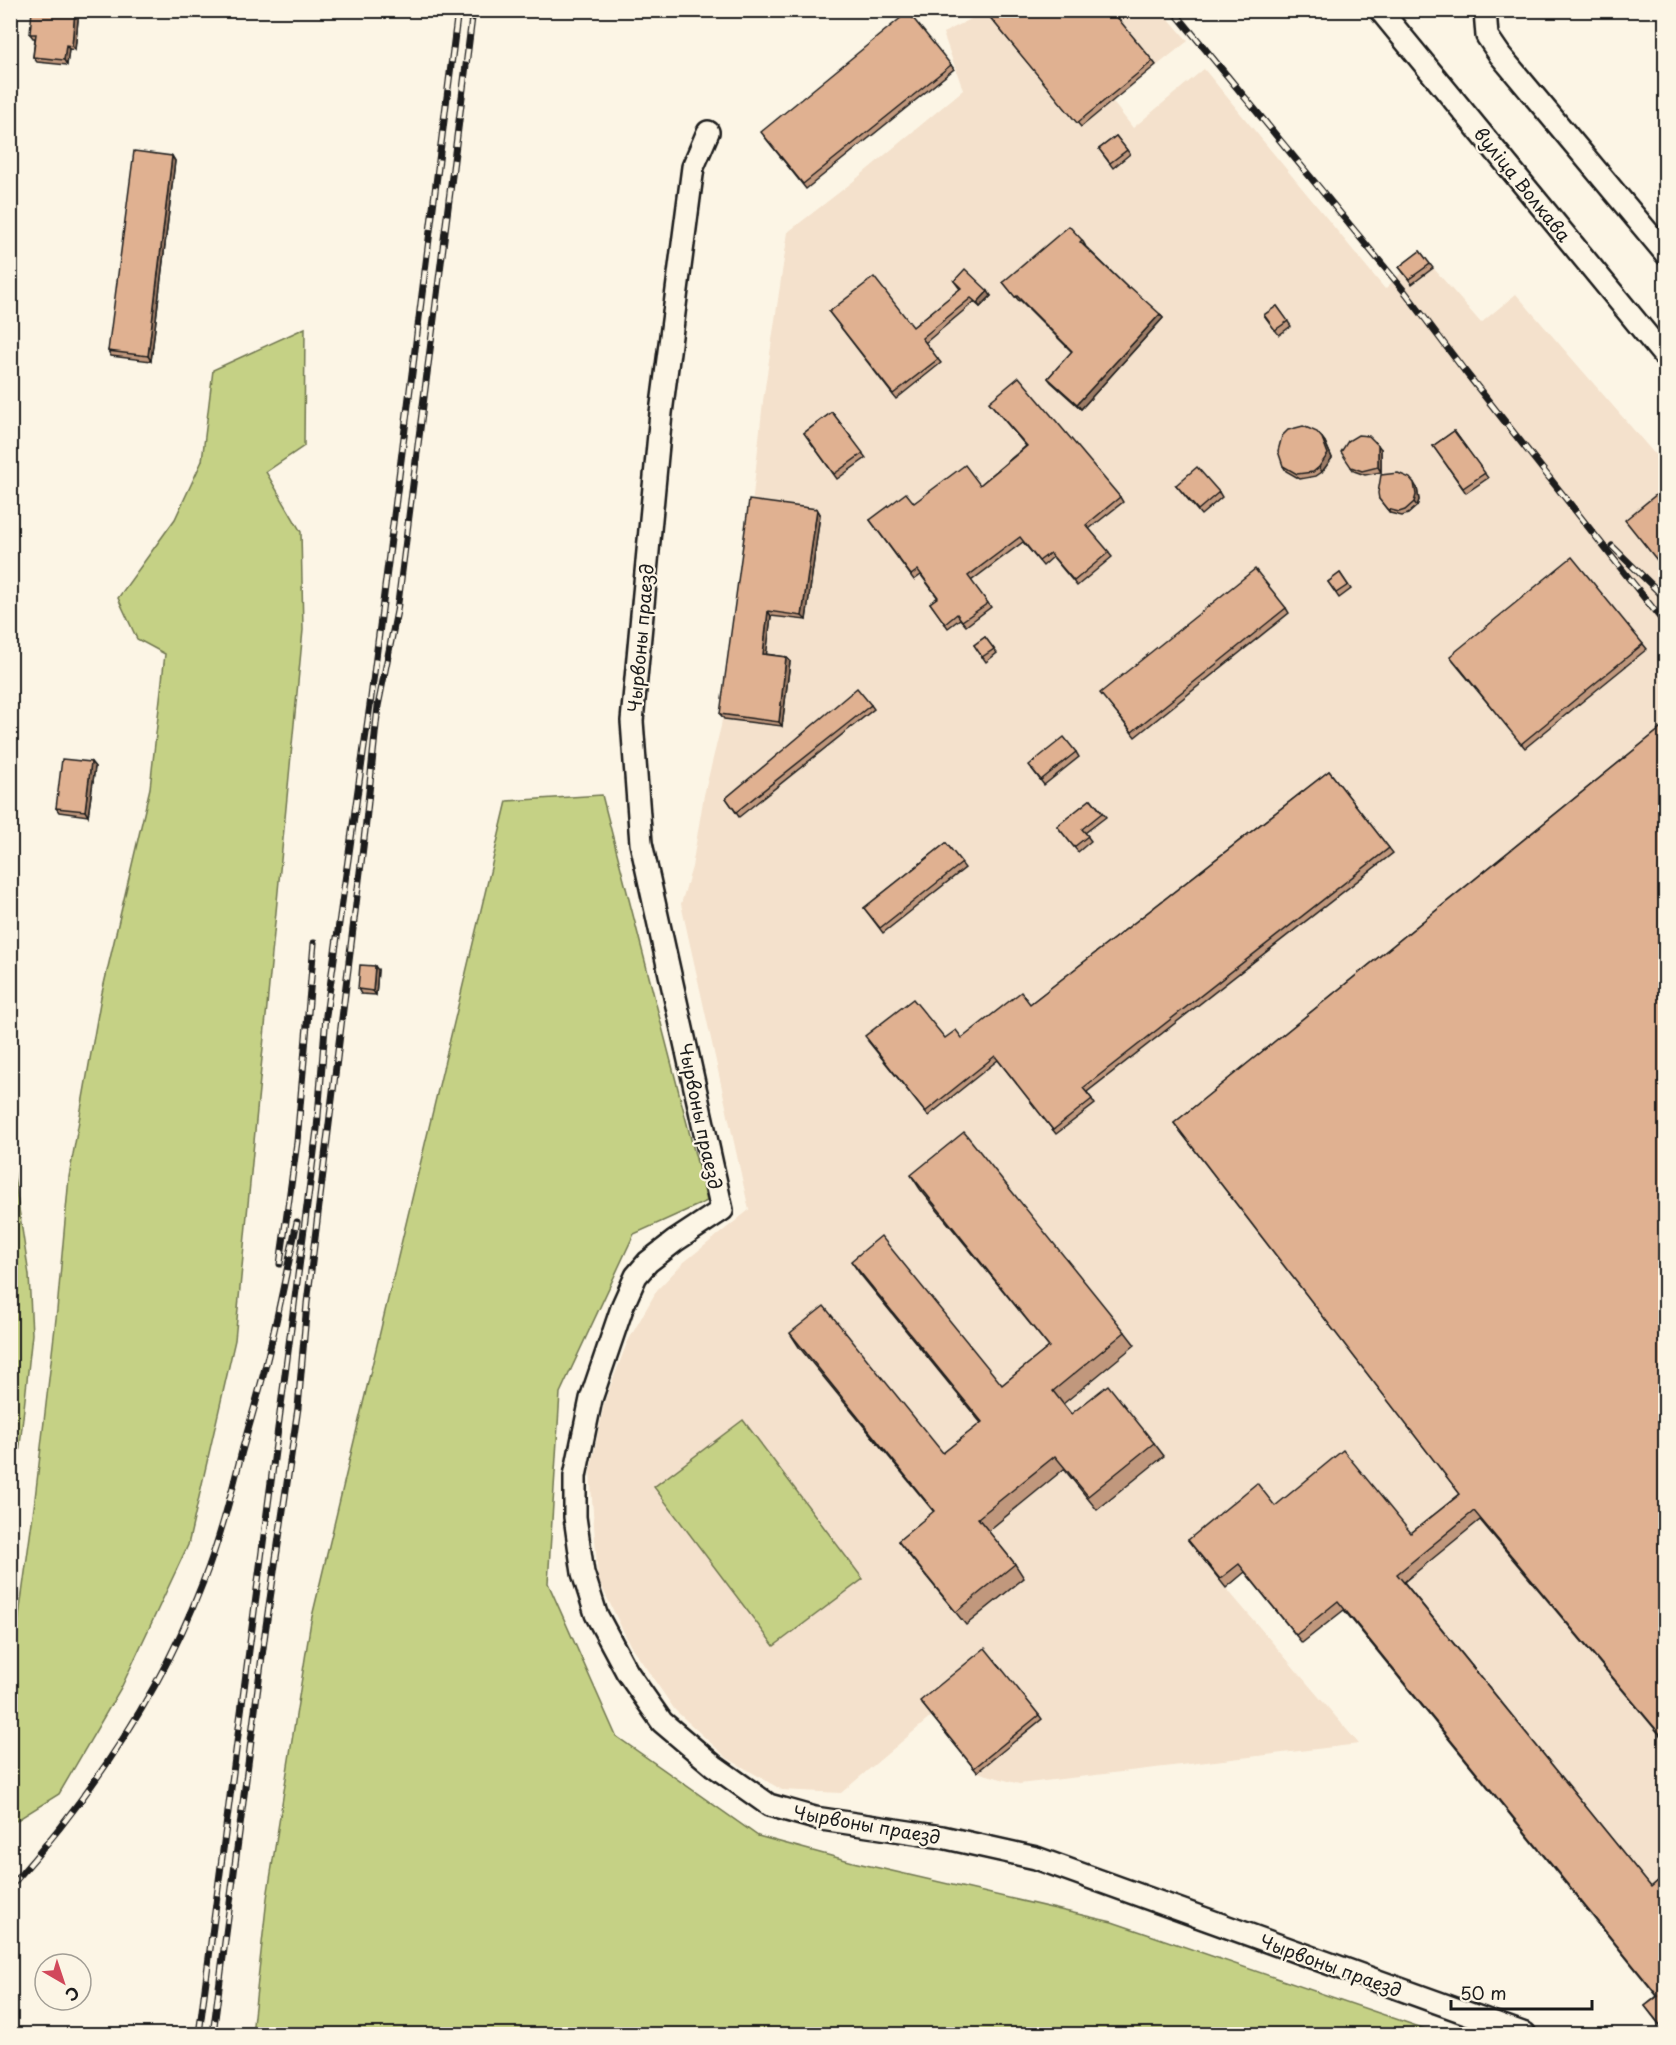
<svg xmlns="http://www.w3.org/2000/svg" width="1676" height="2045" font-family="'Playpen Sans',sans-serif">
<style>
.built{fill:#f4e1cc}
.green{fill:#c5d185;stroke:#707650;stroke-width:1.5}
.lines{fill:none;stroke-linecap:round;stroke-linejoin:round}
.minor-casing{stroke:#1c1c1c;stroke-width:26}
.minor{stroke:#fcf5e5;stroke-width:21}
.rail-casing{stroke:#1c1c1c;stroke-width:7}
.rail{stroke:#fcf5e5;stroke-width:4.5;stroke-dasharray:14;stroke-linecap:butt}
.wall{fill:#c1987d;stroke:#1c1c1c;stroke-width:1.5}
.shaded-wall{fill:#9d7c66;stroke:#1c1c1c;stroke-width:1.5}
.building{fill:#e0b191;stroke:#1c1c1c;stroke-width:1.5}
.labels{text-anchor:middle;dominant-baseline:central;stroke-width:4.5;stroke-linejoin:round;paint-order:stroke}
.street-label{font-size:18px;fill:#1c1c1c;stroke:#fcf5e5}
</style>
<rect width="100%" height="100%" fill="#fcf5e5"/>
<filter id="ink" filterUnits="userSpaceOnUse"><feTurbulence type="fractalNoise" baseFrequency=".0167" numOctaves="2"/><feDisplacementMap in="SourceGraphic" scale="12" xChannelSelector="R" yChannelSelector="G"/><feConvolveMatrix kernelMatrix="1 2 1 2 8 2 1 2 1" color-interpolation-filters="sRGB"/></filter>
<g filter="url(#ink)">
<!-- built -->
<polygon class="built" points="975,11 1162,11 1188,41 1112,101 1133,128 1204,69 1385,289 1403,271 1423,256 1481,323 1516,294 1665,466 1665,2032 1651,2015 1664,2004 1356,1624 1368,1614 1357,1600 1302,1643 1245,1573 1226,1588 1359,1744 1019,1784 977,1772 932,1716 841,1793 782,1790 727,1758 675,1710 630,1645 598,1579 590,1472 605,1400 627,1343 657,1290 683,1263 749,1210 681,904 692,867 704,795 721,726 752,505 763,401 788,232 850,184 963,90 943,33 977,16"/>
<!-- green -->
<g class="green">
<polygon points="305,328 304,446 266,472 301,532 303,630 235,1340 188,1545 122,1686 59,1794 11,1824 11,1654 18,1623 34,1507 57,1310 69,1177 101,997 150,788 165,654 137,639 118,598 175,519 202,461 213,370"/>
<polygon points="602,795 707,1201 634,1234 560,1393 548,1583 616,1736 758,1836 853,1862 1112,1922 1440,2034 252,2034 267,1898 311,1621 507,801"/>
<polygon points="11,1156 29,1275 32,1334 11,1529"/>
<polygon points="743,1420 863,1579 774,1646 654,1487"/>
</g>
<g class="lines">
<defs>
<g id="minor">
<polyline points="1380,10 1666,358"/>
<polyline points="1485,10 1487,36 1500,55 1666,254"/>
<polyline points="708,132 693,167 661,413 632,721 641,843 722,1210 675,1241 648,1262 636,1276 623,1305 591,1399 575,1476 575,1517 583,1573 596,1614 627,1672 662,1722 714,1766 769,1805 815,1818 942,1837 1036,1858 1525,2034"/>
</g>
</defs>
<!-- minor casing -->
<use href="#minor" class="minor-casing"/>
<!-- minor -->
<use href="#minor" class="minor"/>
<defs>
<g id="rail">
<polyline points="1173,10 1405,292 1464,370 1666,625"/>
<polyline points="1612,546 1666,599"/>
<polyline points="280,1264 297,1142 314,943"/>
<path d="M10 1887C90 1797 160 1694 203 1582 220 1539 231 1495 242 1451 250 1422 259 1393 266 1364 278 1317 287 1269 297 1222"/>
<polyline points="199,2034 317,1129 326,1015 370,705 458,10"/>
<polyline points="213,2034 265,1633 298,1408 307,1303 365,831 378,706 397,611 473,10"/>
</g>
</defs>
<!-- rail casing -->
<use href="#rail" class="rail-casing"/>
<!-- rail -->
<use href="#rail" class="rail"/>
</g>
<!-- wall -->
<g class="wall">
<polygon points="79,10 75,50 69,49 67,65 37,62 33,57 35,38 33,38 30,34"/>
<polygon points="984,10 1153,61 1156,65 1081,127"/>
<polygon points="951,65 954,69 806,189 764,136"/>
<polygon points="1116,136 1130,154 1113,168 1099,149"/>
<polygon points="172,156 175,161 151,361 111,356 108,351"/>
<polygon points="1082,240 1085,245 1084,245 1129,289 1163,318 1081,409 1051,382 1048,378 1072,352 1020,300 1019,301 1003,282"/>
<polygon points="1420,251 1433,268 1412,284 1399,267"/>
<polygon points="954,281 991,296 980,307 974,302 925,343 941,363 896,399 829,312 913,327 960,289"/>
<polygon points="1277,306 1291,326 1279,335 1264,315"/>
<polygon points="989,402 1120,497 1123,502 1089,529 1112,557 1077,586 1053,557 1043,566 1023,542 971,581 991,607 966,626 960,619 948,628 930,603 938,598 921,575 914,580 870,520 914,503 980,485 1026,446"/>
<polygon points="832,412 866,458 837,479 804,433"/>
<polygon points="1454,431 1488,478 1466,493 1433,446"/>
<polygon points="1322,438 1325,442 1332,458 1322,472 1316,476 1300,479 1286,471 1283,466"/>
<polygon points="1381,449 1381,472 1365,475 1354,471 1351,467"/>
<polygon points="1176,485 1219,492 1222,497 1201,515"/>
<polygon points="1417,488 1419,500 1417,506 1408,514 1402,516 1390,513 1379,499"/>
<polygon points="817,509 820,514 806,620 771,616 766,654 786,657 790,661 782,726 724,719 720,714"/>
<polygon points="1340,573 1351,589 1339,598 1328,582"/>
<polygon points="1286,608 1289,613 1135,737 1104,697"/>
<polygon points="985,637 997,653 986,662 974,645"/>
<polygon points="1643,644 1647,649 1525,748 1453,661"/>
<polygon points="871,705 874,709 739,817 726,798"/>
<polygon points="1665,725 1665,1741 1480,1520 1404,1582 1651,1887 1665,1875 1665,2032 1645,2006 1657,1996 1344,1610 1302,1643 1245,1572 1226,1588 1188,1540 1275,1506 1411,1533 1460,1494 1174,1123"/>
<polygon points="1076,752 1079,757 1044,785 1032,769"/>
<polygon points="91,762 95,767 88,816 59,812 56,808"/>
<polygon points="1329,771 1393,853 1087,1092 1095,1104 1056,1134 998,1060 928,1116 868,1041 962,1038 1030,1004"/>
<polygon points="1091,799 1106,817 1085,833 1091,841 1078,852 1057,826"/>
<polygon points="946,843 965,868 883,933 864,908"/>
<polygon points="378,970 376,995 361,994 358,989"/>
<polygon points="911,1175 1125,1332 1135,1345 1063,1404 1071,1414 1154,1443 1164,1456 1097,1510 1064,1469 988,1531 1015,1564 1024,1578 966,1625 908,1554 898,1541 934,1512 799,1347 790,1333 943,1453 981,1423 860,1274 851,1261 1002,1385 1049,1347 920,1189"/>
<polygon points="923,1705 1039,1715 1042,1719 977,1772"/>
</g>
<!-- shaded-wall -->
<g class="shaded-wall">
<polygon points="75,10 79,10 75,50 72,46"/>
<polygon points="66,45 69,49 67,65 64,60"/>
<polygon points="172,156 175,161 151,361 148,356"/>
<polygon points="988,291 991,296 980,307 977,303"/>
<polygon points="1160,314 1163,318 1081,409 1077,404"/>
<polygon points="1322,438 1325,442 1332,458 1322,472 1319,467"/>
<polygon points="1378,445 1381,449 1381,472 1378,467"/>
<polygon points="1414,483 1417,488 1419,500 1417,506 1414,502"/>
<polygon points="817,509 820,514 806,620 802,616"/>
<polygon points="768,611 771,616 766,658 763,654"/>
<polygon points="786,657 790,661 782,726 779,722"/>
<polygon points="91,762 95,767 88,816 85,811"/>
<polygon points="375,966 378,970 376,995 373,991"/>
</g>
<!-- building -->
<g class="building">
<polygon points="32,10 75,10 72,46 66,45 64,60 33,57 36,34 30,34"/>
<polygon points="984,10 1111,10 1153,61 1077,123"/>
<polygon points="908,12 951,65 803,184 761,132"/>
<polygon points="1116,136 1127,150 1110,163 1099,149"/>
<polygon points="134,151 172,156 148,356 108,351"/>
<polygon points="1069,226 1082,240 1080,242 1129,289 1130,287 1160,314 1077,404 1048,378 1072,351 1017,296 1015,297 1003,282"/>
<polygon points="1420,251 1430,264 1409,279 1399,267"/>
<polygon points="965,269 988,291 977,303 971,298 922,338 938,359 893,394 829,312 874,277 913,327 961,288 954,281"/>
<polygon points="1277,306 1288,321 1275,330 1264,315"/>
<polygon points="1019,377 1120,497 1086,525 1109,552 1074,581 1050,553 1039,561 1020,537 968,576 988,603 962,621 957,614 945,624 930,603 938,597 918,570 911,575 870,520 906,493 914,503 965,465 980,485 1027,446 989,402"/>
<polygon points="832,412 863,453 834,474 804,433"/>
<polygon points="1303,426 1317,432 1322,438 1328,454 1319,467 1313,472 1297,474 1283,466 1278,451 1282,436 1288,430"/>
<polygon points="1454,431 1485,473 1463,488 1433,446"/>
<polygon points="1358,435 1369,436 1378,445 1378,467 1362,471 1351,467 1341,452 1348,441"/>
<polygon points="1197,467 1219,492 1198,510 1176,485"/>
<polygon points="1398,473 1410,478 1414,483 1416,495 1414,502 1405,510 1399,512 1387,509 1379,499 1378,493 1381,475"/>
<polygon points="1662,490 1665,495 1665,570 1625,520"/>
<polygon points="749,500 817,509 802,616 768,611 763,654 786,657 779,722 720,714"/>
<polygon points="1572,557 1643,644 1521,744 1450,656"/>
<polygon points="1255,569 1286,608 1132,732 1100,693"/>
<polygon points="1340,573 1348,585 1336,593 1328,582"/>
<polygon points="985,637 994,649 982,657 974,645"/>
<polygon points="857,688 871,705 736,812 726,798"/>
<polygon points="1665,725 1665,1740 1474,1511 1397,1574 1651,1887 1665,1875 1665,2031 1645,2006 1658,1996 1338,1601 1296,1635 1239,1564 1220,1579 1188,1540 1257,1483 1275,1506 1343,1450 1411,1533 1460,1494 1174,1123"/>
<polygon points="1064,737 1076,752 1041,780 1029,765"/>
<polygon points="62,759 91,762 85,811 56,808"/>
<polygon points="1329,771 1389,848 1083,1088 1092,1099 1053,1130 995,1056 925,1112 865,1036 913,999 945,1038 956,1030 962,1038 1021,992 1030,1004"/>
<polygon points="1091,799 1102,813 1082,829 1088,836 1074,847 1057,826"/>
<polygon points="946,843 962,863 880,928 864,908"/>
<polygon points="360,965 375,966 373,991 358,989"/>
<polygon points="964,1132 1125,1332 1053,1391 1071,1414 1108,1385 1154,1443 1088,1496 1055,1456 978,1518 1015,1564 956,1612 898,1541 934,1511 790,1333 824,1306 943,1453 982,1422 851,1261 881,1236 1002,1385 1049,1347 911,1175"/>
<polygon points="985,1648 1039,1715 974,1768 920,1701"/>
</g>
</g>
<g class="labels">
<!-- street labels -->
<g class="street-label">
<text transform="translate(1523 184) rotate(51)">вуліца Волкава</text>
<text transform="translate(640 638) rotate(-85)">Чырвоны праезд</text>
<text transform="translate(701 1116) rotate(78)">Чырвоны праезд</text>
<text transform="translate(867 1824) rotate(10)">Чырвоны праезд</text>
<text transform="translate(1331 1965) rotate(20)">Чырвоны праезд</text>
</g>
</g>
<!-- margin -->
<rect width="1676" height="2045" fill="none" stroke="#fcf5e5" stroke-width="36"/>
<rect x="18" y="18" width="1640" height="2009" fill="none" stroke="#1c1c1c" stroke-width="2" filter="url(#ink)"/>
<!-- north arrow -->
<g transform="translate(63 1982) rotate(141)"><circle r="28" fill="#fcf5e5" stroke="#a29e95" stroke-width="1.5"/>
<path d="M0-4.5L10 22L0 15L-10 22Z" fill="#d1495b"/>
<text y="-9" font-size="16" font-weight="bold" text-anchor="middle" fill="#1c1c1c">С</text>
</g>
<!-- scale -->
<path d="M1451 2000v9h141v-9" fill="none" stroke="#1c1c1c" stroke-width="3"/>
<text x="1460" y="2000" font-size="18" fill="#1c1c1c" stroke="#fcf5e5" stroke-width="4.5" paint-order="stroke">50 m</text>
</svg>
